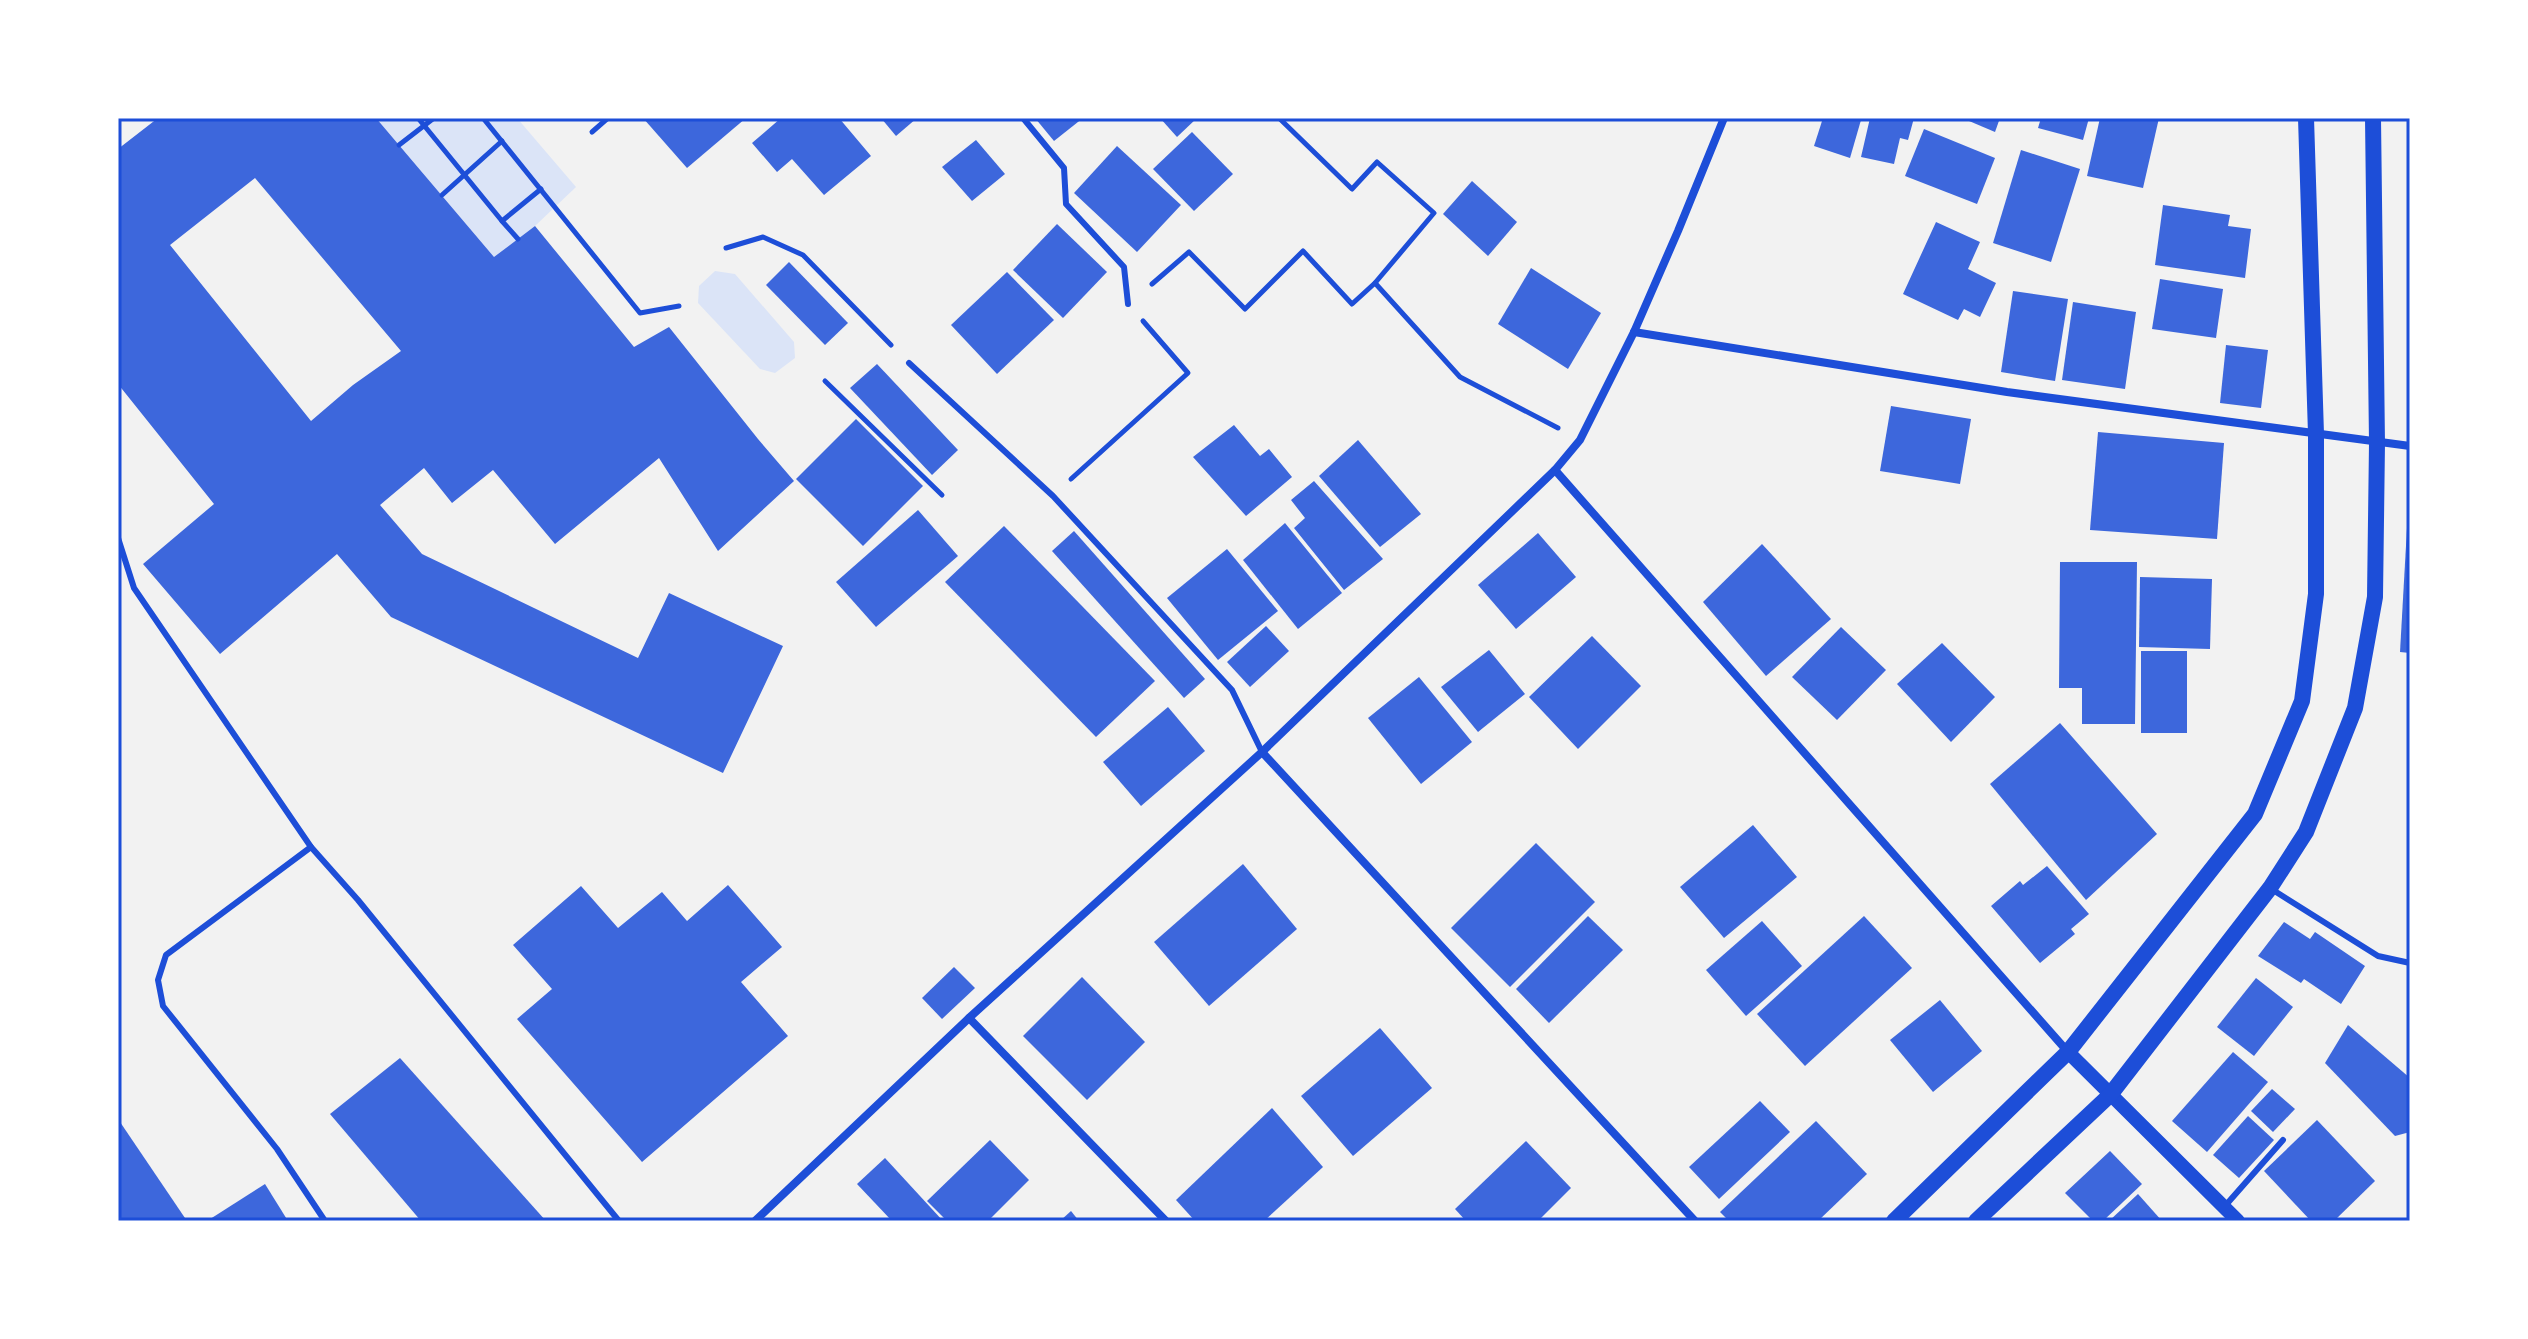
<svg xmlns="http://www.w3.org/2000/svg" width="2528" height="1339" font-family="'PT Sans Narrow',sans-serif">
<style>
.green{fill:#dbe4f7}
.building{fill:#3d67dc;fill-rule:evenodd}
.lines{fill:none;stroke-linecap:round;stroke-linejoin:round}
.path{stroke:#1d4ed8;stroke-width:5}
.service{stroke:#1d4ed8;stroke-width:6}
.minor{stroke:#1d4ed8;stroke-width:8}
.tertiary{stroke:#1d4ed8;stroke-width:14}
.secondary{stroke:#1d4ed8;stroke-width:16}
.neatline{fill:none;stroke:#1d4ed8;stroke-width:3}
</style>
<rect width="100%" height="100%" fill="#f2f2f2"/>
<!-- green -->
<g class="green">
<polygon points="376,118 517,118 576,187 535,226 494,257"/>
<polygon points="715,271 735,274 794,342 795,358 775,373 760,369 698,303 699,286"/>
</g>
<!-- building -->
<g class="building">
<path d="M158 118H376L494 257 535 226 634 347 669 327 758 439 794 481 718 551 659 458 555 544 493 470 452 503 424 468 380 505 422 554 638 658 669 593 783 646 723 773 391 617 337 554 220 654 143 564 214 504 118 384V149ZM255 178 401 351 353 385 311 421 170 245Z"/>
<polygon points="643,118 746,118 687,168"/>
<polygon points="781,118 839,118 871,156 824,195 792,159 777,172 752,143"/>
<polygon points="881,118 917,118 896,136"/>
<polygon points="1035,118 1083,118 1054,141"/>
<polygon points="1160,118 1197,118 1177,137"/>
<polygon points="1823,118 1853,118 1861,120 1850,158 1814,146"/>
<polygon points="1870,118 1914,118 1908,140 1900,138 1894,164 1861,157"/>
<polygon points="1962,118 2000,118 1995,132"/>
<polygon points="2041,118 2089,118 2083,140 2038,128"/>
<polygon points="2100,118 2159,118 2143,188 2087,176"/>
<polygon points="1924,129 1995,158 1977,204 1905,176"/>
<polygon points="1192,132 1233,174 1194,211 1153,169"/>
<polygon points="976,140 1005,174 972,201 942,167"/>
<polygon points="1117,146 1181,205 1137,252 1074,193"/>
<polygon points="2021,150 2080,169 2051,262 1993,243"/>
<polygon points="1472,181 1517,222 1488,256 1443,214"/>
<polygon points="2163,205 2230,215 2228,226 2251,229 2245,278 2155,265"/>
<polygon points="1936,222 1980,242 1968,269 1996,283 1980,317 1964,309 1958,320 1903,294"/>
<polygon points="1057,224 1107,272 1063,318 1013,270"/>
<polygon points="789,262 848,323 825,345 766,285"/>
<polygon points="1531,268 1601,313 1568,369 1498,324"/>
<polygon points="1007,272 1054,320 997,374 951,325"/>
<polygon points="2160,279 2223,289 2216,338 2152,329"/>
<polygon points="2013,291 2068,299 2055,381 2001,372"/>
<polygon points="2073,302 2136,312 2125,389 2062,380"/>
<polygon points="2226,345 2268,350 2261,408 2220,403"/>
<polygon points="877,364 958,450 932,475 850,388"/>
<polygon points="2407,376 2410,376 2410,423 2407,422"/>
<polygon points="1891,406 1971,419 1960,484 1880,471"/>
<polygon points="856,419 923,486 863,546 796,479"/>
<polygon points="1234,425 1260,456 1269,449 1292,477 1246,516 1193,457"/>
<polygon points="2098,432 2224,443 2217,539 2090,530"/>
<polygon points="1358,440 1421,514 1380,547 1319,476"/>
<polygon points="1314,481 1383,559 1344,590 1294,528 1305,518 1291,500"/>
<polygon points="918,510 958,556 876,627 836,582"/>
<polygon points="2408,510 2410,510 2410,653 2400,652"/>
<polygon points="1285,523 1342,593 1298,629 1243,560"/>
<polygon points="1004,526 1155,681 1096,737 945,582"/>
<polygon points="1074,531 1205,679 1184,698 1052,551"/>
<polygon points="1538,533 1576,577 1516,629 1478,585"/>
<polygon points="1762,544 1831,619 1766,676 1703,602"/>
<polygon points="1227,549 1278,611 1218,660 1167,598"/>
<polygon points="2060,562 2137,562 2135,724 2082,724 2082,688 2059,688"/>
<polygon points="2140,577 2212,579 2210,649 2139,647"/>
<polygon points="1266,626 1289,651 1250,687 1227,662"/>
<polygon points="1841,627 1886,670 1837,720 1792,677"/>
<polygon points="1592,636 1641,686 1578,749 1529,697"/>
<polygon points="1942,643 1995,697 1951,742 1897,684"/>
<polygon points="1489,650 1525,694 1478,732 1441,687"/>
<rect x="2141" y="651" width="46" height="82"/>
<polygon points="1419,677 1472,742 1421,784 1368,718"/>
<polygon points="1168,707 1205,751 1141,806 1103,762"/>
<polygon points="2060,723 2157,834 2086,900 1990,784"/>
<polygon points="1753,825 1797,877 1724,938 1680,887"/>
<polygon points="1536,843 1595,902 1510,987 1451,928"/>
<polygon points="1243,864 1297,929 1209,1006 1154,942"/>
<polygon points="2047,866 2089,914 2071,929 2075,934 2040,963 1991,906 2020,881 2023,885"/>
<polygon points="728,885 782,947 741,982 788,1036 642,1162 517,1019 552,989 513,945 581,886 618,928 662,892 687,921"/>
<polygon points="1588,916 1623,950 1549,1023 1516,989"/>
<polygon points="1864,916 1912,968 1805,1066 1757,1014"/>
<polygon points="1762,921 1802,966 1746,1016 1706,970"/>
<polygon points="2284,922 2310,939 2315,932 2365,966 2341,1004 2304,979 2301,983 2258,956"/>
<polygon points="954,967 975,988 942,1019 922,998"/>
<polygon points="1082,977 1145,1042 1087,1100 1023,1036"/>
<polygon points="2256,978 2293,1007 2254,1056 2217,1027"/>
<polygon points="1940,1000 1982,1051 1933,1092 1890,1040"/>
<polygon points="2348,1025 2410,1078 2410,1132 2395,1136 2325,1063"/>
<polygon points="1380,1028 1432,1088 1353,1156 1301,1096"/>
<polygon points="2233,1052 2268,1082 2207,1152 2172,1121"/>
<polygon points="400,1058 546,1221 421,1221 330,1114"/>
<polygon points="2272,1089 2295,1109 2273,1132 2251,1111"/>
<polygon points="1760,1101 1790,1132 1719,1199 1689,1167"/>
<polygon points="1272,1108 1323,1167 1264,1221 1195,1221 1176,1200"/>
<polygon points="2248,1116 2274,1140 2239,1178 2213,1155"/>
<polygon points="118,1119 187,1221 118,1221"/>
<polygon points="2317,1120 2375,1181 2334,1221 2311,1221 2264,1171"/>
<polygon points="1816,1121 1867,1174 1818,1221 1729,1221 1720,1212"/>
<polygon points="990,1140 1029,1180 988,1221 947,1221 927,1201"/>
<polygon points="1526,1141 1571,1188 1538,1221 1466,1221 1455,1209"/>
<polygon points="2110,1151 2142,1184 2103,1221 2093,1221 2065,1193"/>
<polygon points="885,1158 943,1221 892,1221 857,1184"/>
<polygon points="265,1184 288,1221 207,1221"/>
<polygon points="2138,1194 2162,1221 2109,1221"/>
<polygon points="1071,1211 1079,1221 1060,1221"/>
</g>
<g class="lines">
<!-- path -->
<g class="path">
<polyline points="418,118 502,221"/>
<polyline points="483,118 640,313 679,306"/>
<polyline points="592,132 608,118"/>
<polyline points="399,145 434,118"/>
<polyline points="442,195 502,141"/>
<polyline points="518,239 502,221 541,189"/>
<polyline points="726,248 763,237 803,255 891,345"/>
<polyline points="1375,283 1460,377 1558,428"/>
<polyline points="1152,284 1189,252 1245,309 1303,251 1352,304 1375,283 1434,213 1377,162 1352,189 1279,118"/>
<polyline points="825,381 942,495"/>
<polyline points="1071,479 1188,373 1143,321"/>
</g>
<!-- service -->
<g class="service">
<polyline points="1023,118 1064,168 1066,204 1124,267 1128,304"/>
<polyline points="909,363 1053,496 1232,690 1262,752"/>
<polyline points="118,538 134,588 311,847 358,900 619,1221"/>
<polyline points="311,847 166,955 158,980 163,1006 277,1149 325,1221"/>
<polyline points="2273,890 2378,956 2410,963"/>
<polyline points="2225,1206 2283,1140"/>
</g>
<!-- minor -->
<g class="minor">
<polyline points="1634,332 2007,392 2410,446"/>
<polyline points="1555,470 2068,1052"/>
<polyline points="1262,752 1695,1221"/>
<polyline points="969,1018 1166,1221"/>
<polyline points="755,1221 969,1018 1262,752 1555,470 1580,440 1634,332 1678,231 1724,118"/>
</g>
<!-- tertiary -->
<polyline class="tertiary" points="2068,1052 2238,1221"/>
<!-- secondary -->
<g class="secondary">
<polyline points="1894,1221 2068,1052 2255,814 2302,701 2316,594 2316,434 2306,118"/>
<polyline points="1976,1221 2110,1095 2270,888 2306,832 2355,708 2375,597 2377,443 2373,118"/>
</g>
</g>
<!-- border -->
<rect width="2528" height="1339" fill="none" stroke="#ffffff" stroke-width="240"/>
<rect x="120" y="120" width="2288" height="1099" class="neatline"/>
</svg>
